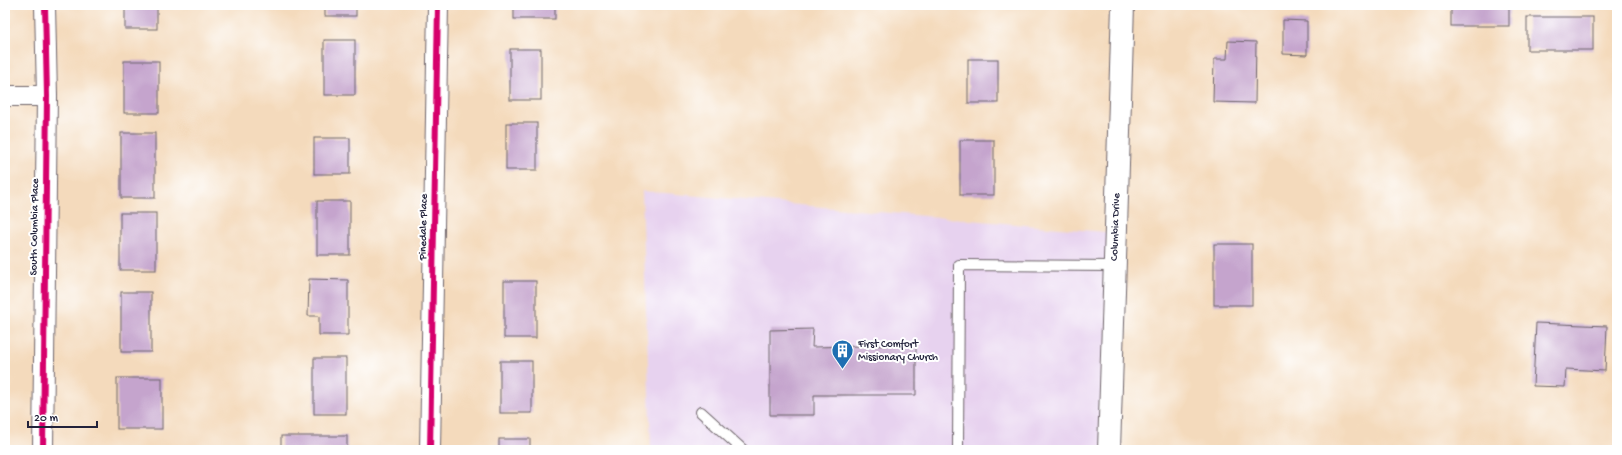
<svg xmlns="http://www.w3.org/2000/svg" width="1622" height="455" font-family="'Gochi Hand',sans-serif">
<style>
.built{fill:#e7d2ef}
.building{fill:#c5a4cd}
.lines{fill:none;stroke-linecap:round;stroke-linejoin:round}
.service-casing{stroke:#6c6268;stroke-width:12}
.minor-casing{stroke:#6c6268;stroke-width:22}
.secondary-casing{stroke:#6c6268;stroke-width:24}
.service{stroke:#fff;stroke-width:10}
.minor{stroke:#fff;stroke-width:20}
.secondary{stroke:#fff;stroke-width:22}
.cycleway-casing{stroke:#fff;stroke-width:8}
.cycleway{stroke:#d6006c;stroke-width:6}
.labels{text-anchor:middle;dominant-baseline:central;stroke-width:4;stroke-linejoin:round;paint-order:stroke}
.street-label{font-size:11px;fill:#22223b;stroke:#fff}
.poi-label{font-size:11px;fill:#22223b;stroke:#fff;text-anchor:start}
</style>
<rect width="100%" height="100%" fill="#fff"/>
<filter id="ink" filterUnits="userSpaceOnUse"><feTurbulence type="fractalNoise" baseFrequency=".025" numOctaves="2"/><feDisplacementMap in="SourceGraphic" scale="8" xChannelSelector="R" yChannelSelector="G"/><feConvolveMatrix kernelMatrix="1 2 1 2 8 2 1 2 1" color-interpolation-filters="sRGB"/></filter>
<filter id="wash" filterUnits="userSpaceOnUse"><feTurbulence type="fractalNoise" baseFrequency=".012" numOctaves="4" result="noise"/><feDisplacementMap in="SourceGraphic" scale="16" xChannelSelector="R" yChannelSelector="G"/><feGaussianBlur stdDeviation="0.9" result="paint"/><feColorMatrix in="noise" values="0 0 0 0 0 0 0 0 0 0 0 0 0 0 0 0 0 1.4 0 .05"/><feComposite in="paint" operator="in"/></filter>
<g filter="url(#wash)">
<rect width="100%" height="100%" fill="#f4dabc"/>
<!-- built -->
<polygon class="built" points="642,191 1116,233 1109,450 651,450"/>
<g id="blocks">
<!-- building -->
<g class="building">
<rect x="125" y="5" width="32" height="24"/>
<rect x="325" y="5" width="31" height="11"/>
<rect x="514" y="5" width="41" height="14"/>
<rect x="1451" y="5" width="58" height="21"/>
<rect x="1527" y="17" width="66" height="33"/>
<polygon points="1283,20 1307,21 1307,55 1283,54"/>
<rect x="324" y="40" width="31" height="55"/>
<polygon points="1228,41 1256,42 1255,103 1213,102 1214,59 1227,59"/>
<rect x="510" y="49" width="31" height="51"/>
<rect x="968" y="59" width="30" height="44"/>
<rect x="124" y="61" width="35" height="52"/>
<rect x="506" y="123" width="31" height="47"/>
<rect x="121" y="133" width="34" height="65"/>
<rect x="314" y="138" width="36" height="36"/>
<rect x="960" y="140" width="34" height="55"/>
<rect x="317" y="201" width="33" height="54"/>
<rect x="120" y="213" width="36" height="57"/>
<rect x="1214" y="244" width="38" height="61"/>
<polygon points="309,279 348,280 348,335 319,335 319,316 308,316"/>
<rect x="504" y="281" width="32" height="57"/>
<rect x="121" y="292" width="30" height="60"/>
<polygon points="1536,323 1607,326 1605,371 1566,369 1565,387 1533,386"/>
<polygon points="813,329 812,347 916,345 916,395 814,395 814,415 770,415 770,330"/>
<rect x="314" y="358" width="32" height="56"/>
<rect x="500" y="361" width="32" height="52"/>
<rect x="117" y="378" width="45" height="51"/>
<rect x="281" y="436" width="66" height="14"/>
<rect x="499" y="439" width="31" height="11"/>
</g>
</g>
</g>
<g filter="url(#ink)">
<use href="#blocks" fill-opacity="0" stroke="#6c6268" stroke-width="1"/>
<g class="lines">
<defs>
<g id="service">
<polyline points="701,412 743,450"/>
<polyline points="958,450 959,265 1115,266"/>
</g>
<g id="minor">
<polyline points="5,96 47,96"/>
<polyline points="43,450 47,96 45,5"/>
<polyline points="430,450 438,5"/>
</g>
<polyline id="secondary" points="1109,450 1123,5"/>
</defs>
<!-- service casing -->
<use href="#service" class="service-casing"/>
<!-- minor casing -->
<use href="#minor" class="minor-casing"/>
<!-- secondary casing -->
<use href="#secondary" class="secondary-casing"/>
<!-- service -->
<use href="#service" class="service"/>
<!-- minor -->
<use href="#minor" class="minor"/>
<!-- secondary -->
<use href="#secondary" class="secondary"/>
<defs>
<g id="cycleway">
<polyline points="43,450 47,96 45,5"/>
<polyline points="430,450 438,5"/>
</g>
</defs>
<!-- cycleway casing -->
<use href="#cycleway" class="cycleway-casing"/>
<!-- cycleway -->
<use href="#cycleway" class="cycleway"/>
</g>
</g>
<!-- icons -->
<defs>
<symbol id="building-pin" viewBox="-11 -11 22 30"><path d="M0 17L-7.5 6A9.5 9.5 0 1 1 7.5 6Z" fill="#1f6fb2" stroke="#fff"/><path d="M-4-6H4V6H1V3H-1V6H-4ZM-2.5-4.3h1.7v1.8h-1.7ZM.8-4.3h1.7v1.8H.8ZM-2.5-1h1.7V.8h-1.7ZM.8-1h1.7V.8H.8Z" fill="#fff"/></symbol>
</defs>
<g fill-rule="evenodd">
<use href="#building-pin" x="830" y="338" width="25" height="34"/>
</g>
<g class="labels">
<!-- street labels -->
<g class="street-label">
<text transform="translate(35 227) rotate(-89)">South Columbia Place</text>
<text transform="translate(424 227) rotate(-89)">Pinedale Place</text>
<text transform="translate(1116 227) rotate(-88)">Columbia Drive</text>
</g>
<!-- poi labels -->
<g class="poi-label">
<text x="858" y="345">First Comfort<tspan x="858" dy="13">Missionary Church</tspan></text>
</g>
</g>
<!-- margin -->
<rect width="1622" height="455" fill="none" stroke="#fff" stroke-width="20"/>
<!-- scale -->
<path d="M28 421v6h69v-6" fill="none" stroke="#22223b" stroke-width="2"/>
<text x="34" y="421" font-size="12" fill="#22223b" stroke="#ffffff" stroke-width="3" paint-order="stroke">20 m</text>
</svg>
